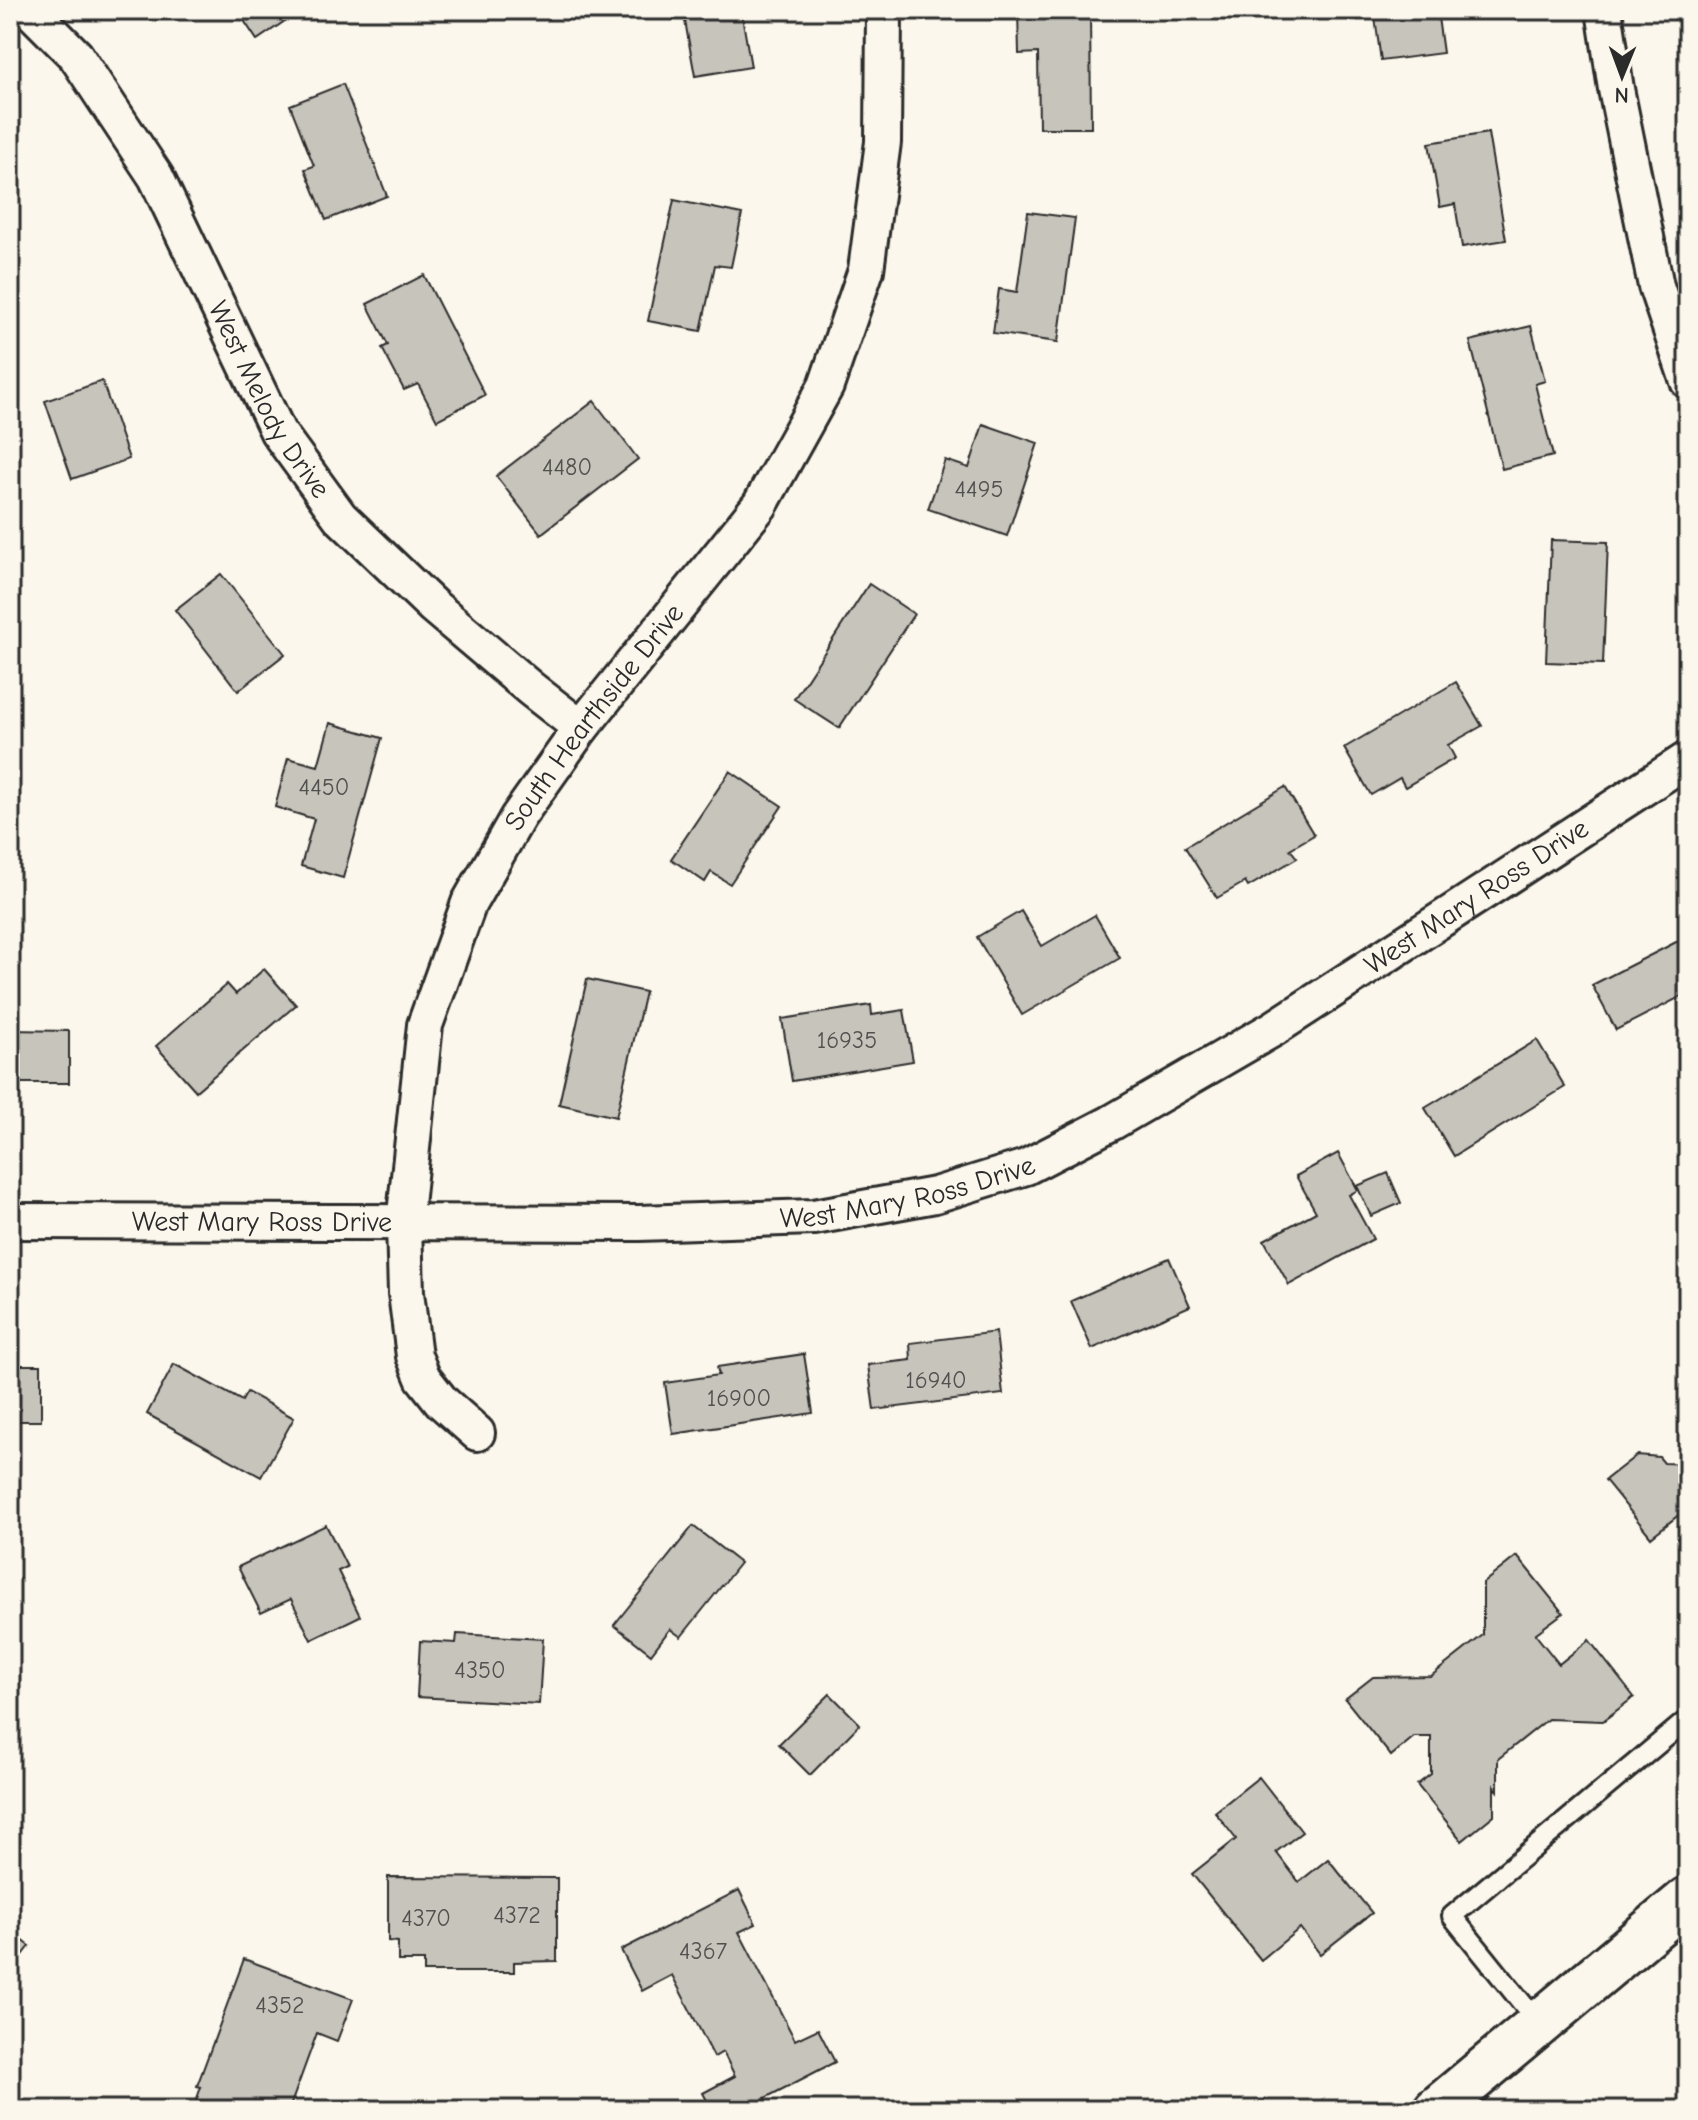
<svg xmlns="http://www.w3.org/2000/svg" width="1698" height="2120" font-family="'Comic Neue',sans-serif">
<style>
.building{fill:#c7c4bc;stroke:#2b2b2b;stroke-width:2}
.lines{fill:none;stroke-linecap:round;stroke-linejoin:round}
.service-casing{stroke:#2b2b2b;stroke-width:24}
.minor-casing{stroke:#2b2b2b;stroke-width:40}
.secondary-casing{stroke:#2b2b2b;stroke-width:50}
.service{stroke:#fbf7ec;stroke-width:18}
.minor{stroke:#fbf7ec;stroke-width:34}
.secondary{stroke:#fbf7ec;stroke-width:44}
.labels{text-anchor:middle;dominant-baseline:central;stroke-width:8;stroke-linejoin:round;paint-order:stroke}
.number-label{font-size:24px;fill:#52514f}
.street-label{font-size:28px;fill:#2b2b2b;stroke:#fbf7ec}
</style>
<rect width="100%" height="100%" fill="#fbf7ec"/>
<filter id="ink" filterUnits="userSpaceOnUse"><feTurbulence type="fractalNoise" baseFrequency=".0125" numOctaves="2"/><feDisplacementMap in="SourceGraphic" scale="16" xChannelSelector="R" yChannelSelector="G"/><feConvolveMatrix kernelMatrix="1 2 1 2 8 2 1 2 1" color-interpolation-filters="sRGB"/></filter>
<g filter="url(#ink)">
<!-- building -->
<g class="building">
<polygon points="237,10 301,10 257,40"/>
<polygon points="683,10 741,10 751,67 695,76"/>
<polygon points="1018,10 1090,10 1091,128 1039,128 1038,53 1019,54"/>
<polygon points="1374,10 1437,10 1443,53 1381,61"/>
<polygon points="343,84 387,196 326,220 305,169 314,166 290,105"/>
<polygon points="1488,133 1506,240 1462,247 1455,204 1440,207 1429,143"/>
<polygon points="674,200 742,214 731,267 715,265 701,331 648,321"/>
<polygon points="1028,212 1075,218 1058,342 993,333 999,289 1017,292"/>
<polygon points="424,275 485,395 437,420 418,384 404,390 382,348 388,345 367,304"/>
<polygon points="1531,326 1545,381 1535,384 1553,456 1502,469 1470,341"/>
<polygon points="102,381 129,459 72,479 45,401"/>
<polygon points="594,401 638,459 541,534 496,476"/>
<polygon points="983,424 1038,443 1007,536 928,509 945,460 969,468"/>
<polygon points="1551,540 1608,542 1603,664 1546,662"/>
<polygon points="221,574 285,654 238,691 175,610"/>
<polygon points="869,584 914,614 839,728 794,699"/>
<polygon points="1456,682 1482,726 1448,745 1455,758 1405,787 1400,778 1371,795 1344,748"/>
<polygon points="330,723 382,738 343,878 301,866 314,819 275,807 288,758 318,766"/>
<polygon points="730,771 782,806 730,884 711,872 705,882 671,859"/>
<polygon points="1285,787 1314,835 1290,849 1297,858 1248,887 1245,882 1217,898 1185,847"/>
<polygon points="1021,911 1042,946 1095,915 1120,958 1022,1015 977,937"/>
<polygon points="1688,936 1688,993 1616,1030 1592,985"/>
<polygon points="264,969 296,1005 196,1091 156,1046 227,984 236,994"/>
<polygon points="587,979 645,992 616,1117 559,1104"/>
<polygon points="871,1005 872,1015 904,1010 913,1061 792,1081 782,1019"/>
<polygon points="10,1030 69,1031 69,1083 10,1083"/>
<polygon points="1537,1040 1565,1087 1454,1156 1425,1108"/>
<polygon points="1338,1153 1358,1190 1349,1195 1373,1239 1289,1285 1264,1240 1316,1212 1296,1176"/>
<polygon points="1388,1173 1401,1203 1371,1216 1357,1186"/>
<polygon points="1169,1258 1190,1306 1092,1349 1071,1301"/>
<polygon points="996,1332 1003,1394 874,1410 868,1365 911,1360 910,1343"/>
<polygon points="804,1354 813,1413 673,1434 665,1383 719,1375 717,1367"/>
<polygon points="174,1364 242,1401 247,1392 294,1418 261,1477 147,1414"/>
<rect x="10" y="1365" width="31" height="56"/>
<polygon points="1637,1455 1659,1457 1664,1463 1688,1464 1688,1524 1680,1514 1651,1537 1605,1480"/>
<polygon points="326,1525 347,1567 338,1571 360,1616 311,1640 291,1599 261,1613 238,1567"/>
<polygon points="693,1526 740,1563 681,1637 670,1629 651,1654 614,1625"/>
<polygon points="1517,1556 1563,1613 1535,1634 1559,1664 1589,1640 1634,1697 1603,1721 1548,1719 1498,1759 1498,1791 1494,1786 1494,1815 1462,1841 1417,1785 1431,1774 1431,1737 1414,1737 1391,1756 1345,1699 1373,1677 1431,1676 1483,1635 1483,1583"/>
<polygon points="457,1634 543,1639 539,1704 417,1697 420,1641 456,1643"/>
<polygon points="830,1694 860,1724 810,1775 779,1744"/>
<polygon points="1259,1777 1302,1832 1276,1852 1299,1882 1328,1859 1372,1913 1320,1954 1300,1928 1261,1960 1192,1874 1236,1839 1215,1812"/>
<polygon points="388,1877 557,1878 557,1961 514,1962 514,1972 424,1972 424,1961 398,1961 398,1942 388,1941"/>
<polygon points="739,1890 756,1924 739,1932 795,2040 818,2029 835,2062 765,2098 771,2110 712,2110 703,2093 735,2076 723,2052 714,2057 672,1975 642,1991 621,1950"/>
<polygon points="10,1931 30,1946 10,1972"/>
<polygon points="244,1959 353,1999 337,2041 317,2033 290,2107 298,2110 193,2110 201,2087 197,2086"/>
</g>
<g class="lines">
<defs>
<polyline id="service" points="1539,2024 1452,1916 1688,1719"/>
<g id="minor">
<path id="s1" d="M30 10 76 56 156 177 278 432 340 517 433 606 531 689 581 728"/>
<polyline points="1604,10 1616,89 1656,286 1688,381"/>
<path id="s2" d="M10 1221 639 1223 814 1217 935 1195 1026 1167 1111 1123 1273 1029 1688 759"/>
<path id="s3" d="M477 1433 442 1402 423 1378 414 1356 406 1293 404 1224 425 1025 469 903 518 817 581 728 760 505 826 386 866 270 883 142 884 10"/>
</g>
<polyline id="secondary" points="1436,2110 1688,1899"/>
</defs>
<!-- service casing -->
<use href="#service" class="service-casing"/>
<!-- minor casing -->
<use href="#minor" class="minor-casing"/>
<!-- secondary casing -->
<use href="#secondary" class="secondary-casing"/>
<!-- service -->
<use href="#service" class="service"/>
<!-- minor -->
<use href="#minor" class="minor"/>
<!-- secondary -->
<use href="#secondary" class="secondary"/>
</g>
</g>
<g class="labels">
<!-- number labels -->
<g class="number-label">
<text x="567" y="467">4480</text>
<text x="979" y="489">4495</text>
<text x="324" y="787">4450</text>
<text x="847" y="1040">16935</text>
<text x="936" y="1380">16940</text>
<text x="739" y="1398">16900</text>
<text x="480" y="1670">4350</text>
<text x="517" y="1915">4372</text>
<text x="426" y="1918">4370</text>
<text x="703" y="1951">4367</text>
<text x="280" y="2005">4352</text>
</g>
<!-- street labels -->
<g class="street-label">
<text stroke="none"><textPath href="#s1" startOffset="460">West Melody Drive</textPath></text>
<text stroke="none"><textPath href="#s3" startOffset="788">South Hearthside Drive</textPath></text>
<text stroke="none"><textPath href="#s2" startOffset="1548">West Mary Ross Drive</textPath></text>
<text stroke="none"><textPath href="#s2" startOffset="900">West Mary Ross Drive</textPath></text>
<text stroke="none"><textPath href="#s2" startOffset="252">West Mary Ross Drive</textPath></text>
</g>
</g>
<!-- margin -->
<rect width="1698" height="2120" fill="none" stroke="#fbf7ec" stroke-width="40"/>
<rect x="20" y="20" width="1658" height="2080" fill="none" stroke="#2b2b2b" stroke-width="3" filter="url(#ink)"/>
<!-- north arrow -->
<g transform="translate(1622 76) rotate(181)" stroke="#fbf7ec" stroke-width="6" paint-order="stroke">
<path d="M0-6L14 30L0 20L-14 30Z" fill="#2b2b2b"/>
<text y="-12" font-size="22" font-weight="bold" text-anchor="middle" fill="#2b2b2b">N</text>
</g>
</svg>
